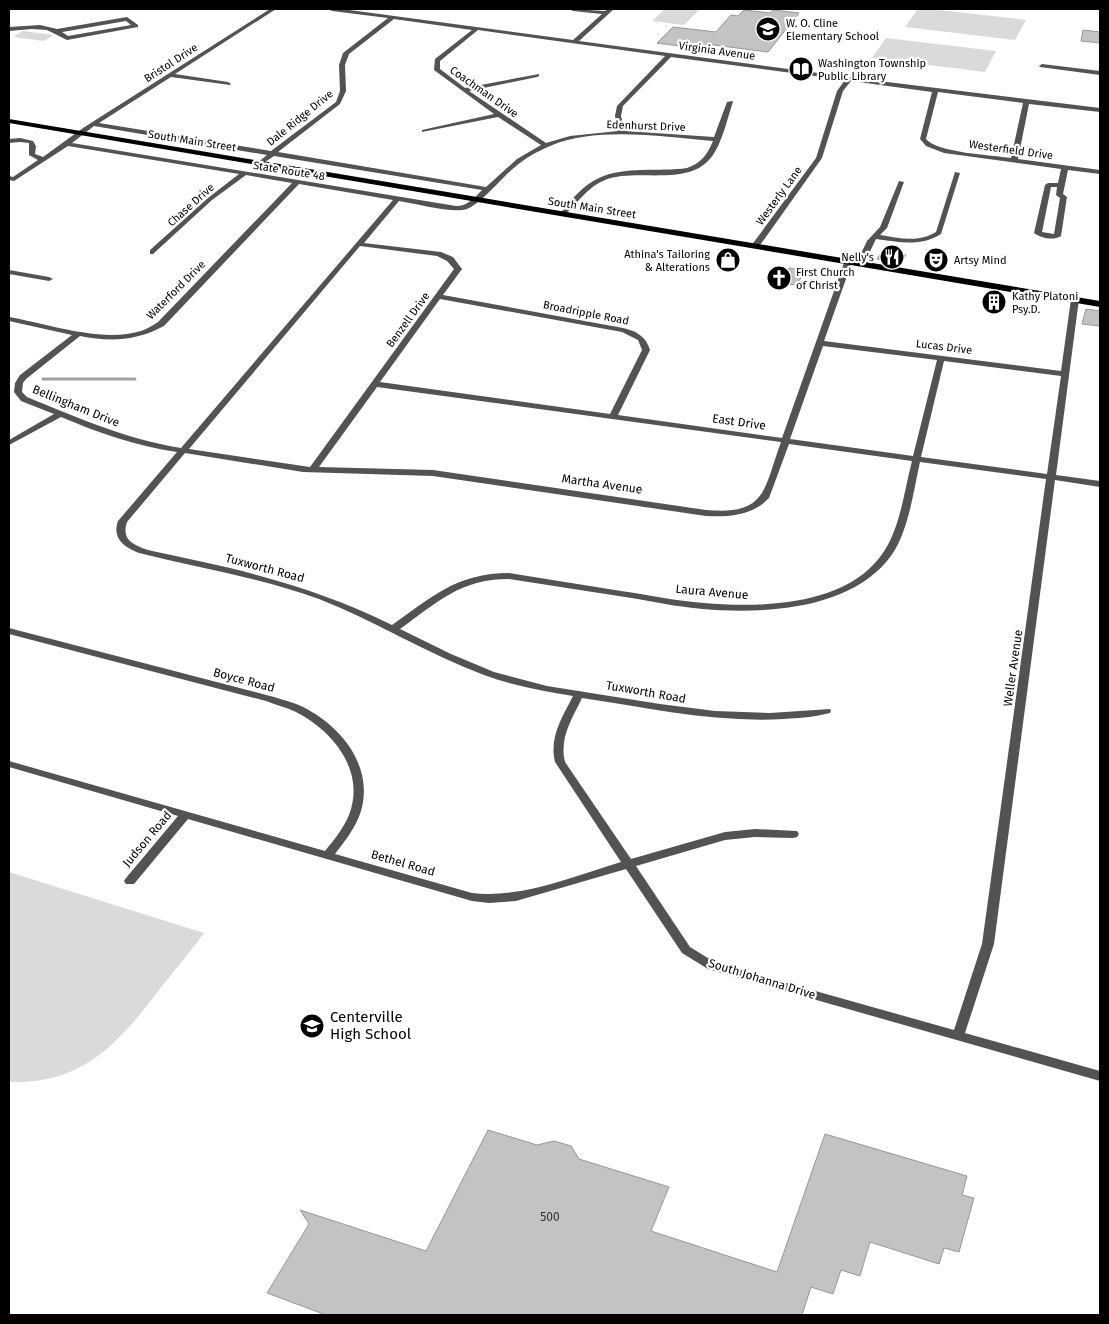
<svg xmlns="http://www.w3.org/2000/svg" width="1109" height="1324" font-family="'Fira Sans',sans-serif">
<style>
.green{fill:#dadada}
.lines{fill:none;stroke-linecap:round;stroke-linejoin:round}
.stream{stroke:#a1a1a1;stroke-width:3}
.building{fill:#c3c3c3;stroke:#979797}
.street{fill:#535353;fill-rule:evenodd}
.primary{fill:#000;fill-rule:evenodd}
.labels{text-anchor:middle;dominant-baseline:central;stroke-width:4.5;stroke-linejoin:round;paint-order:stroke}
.far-poi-label{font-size:11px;fill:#000;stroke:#fff;text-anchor:start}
.far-street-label{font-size:11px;fill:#000;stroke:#fff}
.street-label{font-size:12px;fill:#000;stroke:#fff}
.near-number-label{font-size:12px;fill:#313131}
.near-poi-label{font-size:15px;fill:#000;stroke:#fff;text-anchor:start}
</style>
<rect width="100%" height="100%" fill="#fff"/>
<!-- green -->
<g class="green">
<polygon points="665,9 700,9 684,25 652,21"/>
<polygon points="918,9 931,9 1026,20 1015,40 905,27"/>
<polygon points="23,31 54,35 44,41 13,37"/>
<polygon points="886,38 996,51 985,72 872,58"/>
<path d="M9 872 204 933C191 951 177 967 163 985 121 1040 85 1085 9 1082Z"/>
</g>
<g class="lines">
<!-- stream -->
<polyline class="stream" points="43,379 135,379"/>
</g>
<!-- building -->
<g class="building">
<polygon points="744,10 770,13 773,10 799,13 768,52 706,44 701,49 657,43 673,27 716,32 731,15 738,16"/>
<polygon points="1083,30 1100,32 1100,43 1081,41"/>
<polygon points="882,251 906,255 901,263 877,259"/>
<polygon points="789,268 806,271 796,285 779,283"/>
<polygon points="1086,309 1100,311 1100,326 1082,324"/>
<polygon points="488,1130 537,1145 554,1141 571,1146 579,1159 669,1187 651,1231 777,1272 825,1134 967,1176 962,1195 974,1198 959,1252 944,1248 939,1264 870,1242 860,1276 841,1270 833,1294 811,1287 802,1315 326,1315 267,1293 309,1224 300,1210 426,1251"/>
</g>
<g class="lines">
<!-- street -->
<g class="street">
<path d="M270 9H276L175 74 228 82 231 84 230 85 171 77 99 123 271 151 336 102 340 91 339 65 343 53 388 18 332 11 329 9H342L573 40 602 14 573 11 570 9 605 11 608 9H614L579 41 871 80 1100 108V112L1029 104 1018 159 1100 170V174L1068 170 1063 194 1067 197 1061 236C1053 241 1041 238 1034 233L1045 185 1048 183H1058L1061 169 944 153 926 146 920 139 932 92 851 81 843 91 822 158 758 248H755L751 246 816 158 837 91 845 80 671 57 623 106 621 116 625 131 714 137 727 102 732 101 733 102C727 119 721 149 708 161 684 186 634 168 605 180 589 186 577 203 565 215L563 216 560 214C570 201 583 185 599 178 623 166 660 172 687 168 701 163 707 155 713 141 663 137 598 126 550 146 538 151 525 158 515 167 502 177 477 209 463 210 447 212 417 204 399 201L364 243 441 252 453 257 462 269 443 295 623 328C636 331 646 336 650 350L618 415 782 438 845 260 852 262 824 341 1061 371 1071 299 1072 297H1078L1079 299 1056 475 1100 481V487L1055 480 994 944 965 1033 1100 1071V1081L708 969 682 953 626 869 516 901 489 903 472 901 188 819 134 884H126L124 881 126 878 178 816 9 767V761L325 851C334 840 343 829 349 815 366 771 333 731 296 712 286 707 276 705 266 701L9 634V628L274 697C283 700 293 702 303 707 341 726 374 766 361 811 356 827 345 841 335 854L472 893C521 899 574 876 621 862L555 762C549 737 562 718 573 696 543 691 513 686 484 675 427 654 376 621 319 599 261 578 199 568 139 553 123 547 112 538 118 521L177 452C136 446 99 433 61 417L9 445V440L54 414 21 401 14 392 15 383 20 375 72 335 9 321V317C49 324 101 343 141 331 147 329 153 325 158 322L292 183 246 175 212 200 153 254H150V250L208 198 239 174 68 146 14 181 9 180V176L13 177 38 160 29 155V143L20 142 9 143V139L20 138 33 141 36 146 35 154 43 157 83 128ZM394 19 472 30 435 59 434 70 494 114 422 130V132L498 117 541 145 517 159 486 187 278 152 340 104 346 91 345 65 349 54ZM478 30 665 56 617 106 615 116 618 131 570 136 546 143 469 91 537 77 539 76V74L465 88 440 69V61ZM938 92 1023 103 1011 158C991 155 938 153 926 139ZM94 126 267 155 257 163V165L259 166 274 156 482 190C474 198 468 206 456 206L72 143ZM299 184 393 200 181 448C126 439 78 418 27 397L22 392 23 383 26 379 80 336C110 342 136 341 164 326ZM1051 187H1057L1056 195 1060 198 1054 234 1042 232ZM360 246 437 256 447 261 454 269 310 467 189 449ZM440 299 622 332 638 340 642 350 610 414 380 382ZM823 346 937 360 913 456 790 439ZM944 361 1061 376 1047 474 921 457ZM377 387 781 442C763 491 767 515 706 510L433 470 319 467ZM789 444 912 461C904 491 900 532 880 557 843 606 759 608 704 603 676 601 649 595 621 591 584 585 546 579 509 573 457 573 432 597 392 625 340 599 287 582 230 568 211 564 191 559 171 555 159 552 145 551 134 544 125 539 124 531 127 522L185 453 303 472 433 476 706 516C729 517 752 516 769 498ZM920 462 1046 479 982 944 954 1030 716 963 690 947 636 866 725 840 755 837 793 838 797 837 799 834 797 831 755 829 725 832 631 859 565 762C559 738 572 719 582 698 649 708 716 723 784 719 799 718 815 717 830 713L831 711 830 709 770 713 715 711 660 704 547 686 494 672 451 654 400 629C438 602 460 579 509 579 548 585 586 591 625 597 651 601 677 607 703 609 763 614 846 610 887 561 908 537 913 493 920 462Z"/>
<path d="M127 17 138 25V27L67 40 47 30 32 29 9 31V27L40 25 57 29ZM126 21 131 25 68 36 62 32Z"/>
<polygon points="1042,64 1100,71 1100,75 1040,67 1039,66"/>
<path d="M955 172 960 173 941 234C921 247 899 242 876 239L863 266H857L856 264 867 241 880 227 899 181 904 182 887 228 880 235C899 238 918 243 936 232Z"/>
<polygon points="9,270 49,277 53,279 49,281 9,274"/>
</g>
<!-- primary -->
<polygon class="primary" points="9,119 1100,301 1100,307 9,123"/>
</g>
<!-- icons -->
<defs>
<symbol id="school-disc" viewBox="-11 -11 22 22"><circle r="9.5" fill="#000" stroke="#fff"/><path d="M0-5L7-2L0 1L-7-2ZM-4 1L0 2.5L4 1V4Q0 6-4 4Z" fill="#fff"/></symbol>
<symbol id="library-disc" viewBox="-11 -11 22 22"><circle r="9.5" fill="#000" stroke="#fff"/><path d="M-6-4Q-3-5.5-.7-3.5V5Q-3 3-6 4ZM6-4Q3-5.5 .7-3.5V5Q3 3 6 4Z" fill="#fff"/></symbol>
<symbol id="restaurant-disc" viewBox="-11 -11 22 22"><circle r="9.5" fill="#000" stroke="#fff"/><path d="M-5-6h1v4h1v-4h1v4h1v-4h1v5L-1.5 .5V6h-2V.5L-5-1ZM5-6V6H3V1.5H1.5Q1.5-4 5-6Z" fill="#fff"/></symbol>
<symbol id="shop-disc" viewBox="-11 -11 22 22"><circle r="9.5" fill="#000" stroke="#fff"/><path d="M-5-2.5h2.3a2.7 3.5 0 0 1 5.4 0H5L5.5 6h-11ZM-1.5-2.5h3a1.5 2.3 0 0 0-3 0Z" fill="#fff"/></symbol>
<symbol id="theatre-disc" viewBox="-11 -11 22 22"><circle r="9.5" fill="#000" stroke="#fff"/><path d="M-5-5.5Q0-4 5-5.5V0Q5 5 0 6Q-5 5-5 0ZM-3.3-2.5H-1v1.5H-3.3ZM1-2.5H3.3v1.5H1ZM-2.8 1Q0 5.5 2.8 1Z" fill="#fff"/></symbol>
<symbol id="church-disc" viewBox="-11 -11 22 22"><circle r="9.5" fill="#000" stroke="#fff"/><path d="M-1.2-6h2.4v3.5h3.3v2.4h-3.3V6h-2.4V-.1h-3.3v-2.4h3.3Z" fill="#fff"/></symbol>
<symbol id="building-disc" viewBox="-11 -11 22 22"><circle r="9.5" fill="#000" stroke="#fff"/><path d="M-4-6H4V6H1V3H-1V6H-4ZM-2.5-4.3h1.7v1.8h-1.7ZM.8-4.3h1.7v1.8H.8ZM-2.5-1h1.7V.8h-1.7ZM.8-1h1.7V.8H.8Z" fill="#fff"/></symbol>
</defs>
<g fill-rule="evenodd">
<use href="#school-disc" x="754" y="15" width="28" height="28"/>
<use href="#library-disc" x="787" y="55" width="28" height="28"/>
<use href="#restaurant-disc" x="878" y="243" width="28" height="28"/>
<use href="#shop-disc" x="714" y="246" width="28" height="28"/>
<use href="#theatre-disc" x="922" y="246" width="28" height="28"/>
<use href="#church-disc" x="765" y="264" width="28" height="28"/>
<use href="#building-disc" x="980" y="288" width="28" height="28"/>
<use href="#school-disc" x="298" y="1012" width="28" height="28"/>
</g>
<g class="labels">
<!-- far-poi labels -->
<g class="far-poi-label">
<text x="786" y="23">W. O. Cline<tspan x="786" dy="13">Elementary School</tspan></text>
<text x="818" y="63">Washington Township<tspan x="818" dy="13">Public Library</tspan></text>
<text x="710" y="254" text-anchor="end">Athina's Tailoring<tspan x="710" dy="13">&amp; Alterations</tspan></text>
<text x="874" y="257" text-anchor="end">Nelly's</text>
<text x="954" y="260">Artsy Mind</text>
<text x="796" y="272">First Church<tspan x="796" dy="13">of Christ</tspan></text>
<text x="1012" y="296">Kathy Platoni<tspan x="1012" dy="13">Psy.D.</tspan></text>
</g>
<!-- far-street labels -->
<g class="far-street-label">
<text transform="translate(717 51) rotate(8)">Virginia Avenue</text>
<text transform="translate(171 63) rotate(-33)">Bristol Drive</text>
<text transform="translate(484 92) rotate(35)">Coachman Drive</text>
<text transform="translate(300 118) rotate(-39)">Dale Ridge Drive</text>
<text transform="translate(646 126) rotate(2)">Edenhurst Drive</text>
<text transform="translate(192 141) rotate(9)">South Main Street</text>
<text transform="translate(1011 150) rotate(8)">Westerfield Drive</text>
<text transform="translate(289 171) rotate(9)">State Route 48</text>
<text transform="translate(779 196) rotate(-54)">Westerly Lane</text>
<text transform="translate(191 205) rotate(-42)">Chase Drive</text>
<text transform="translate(592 208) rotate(9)">South Main Street</text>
<text transform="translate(176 290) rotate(-45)">Waterford Drive</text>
<text transform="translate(586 313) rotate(11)">Broadripple Road</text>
<text transform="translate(408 320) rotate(-54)">Benzell Drive</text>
<text transform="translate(944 347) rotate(7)">Lucas Drive</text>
</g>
<!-- street labels -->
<g class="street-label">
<text transform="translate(76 406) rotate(22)">Bellingham Drive</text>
<text transform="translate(739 422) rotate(8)">East Drive</text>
<text transform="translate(602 484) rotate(8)">Martha Avenue</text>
<text transform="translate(265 568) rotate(15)">Tuxworth Road</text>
<text transform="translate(712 592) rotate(5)">Laura Avenue</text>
<text transform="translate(1013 668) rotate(-82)">Weller Avenue</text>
<text transform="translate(244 680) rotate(15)">Boyce Road</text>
<text transform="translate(646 692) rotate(10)">Tuxworth Road</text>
<text transform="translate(147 839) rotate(-50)">Judson Road</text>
<text transform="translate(403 863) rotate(16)">Bethel Road</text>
<text transform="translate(762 979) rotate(17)">South Johanna Drive</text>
</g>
<!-- near-number labels -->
<g class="near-number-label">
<text x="550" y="1217">500</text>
</g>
<!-- near-poi labels -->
<g class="near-poi-label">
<text x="330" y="1017">Centerville<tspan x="330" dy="17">High School</tspan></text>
</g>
</g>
<!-- border -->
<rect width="1109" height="1324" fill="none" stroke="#000000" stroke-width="20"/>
</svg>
